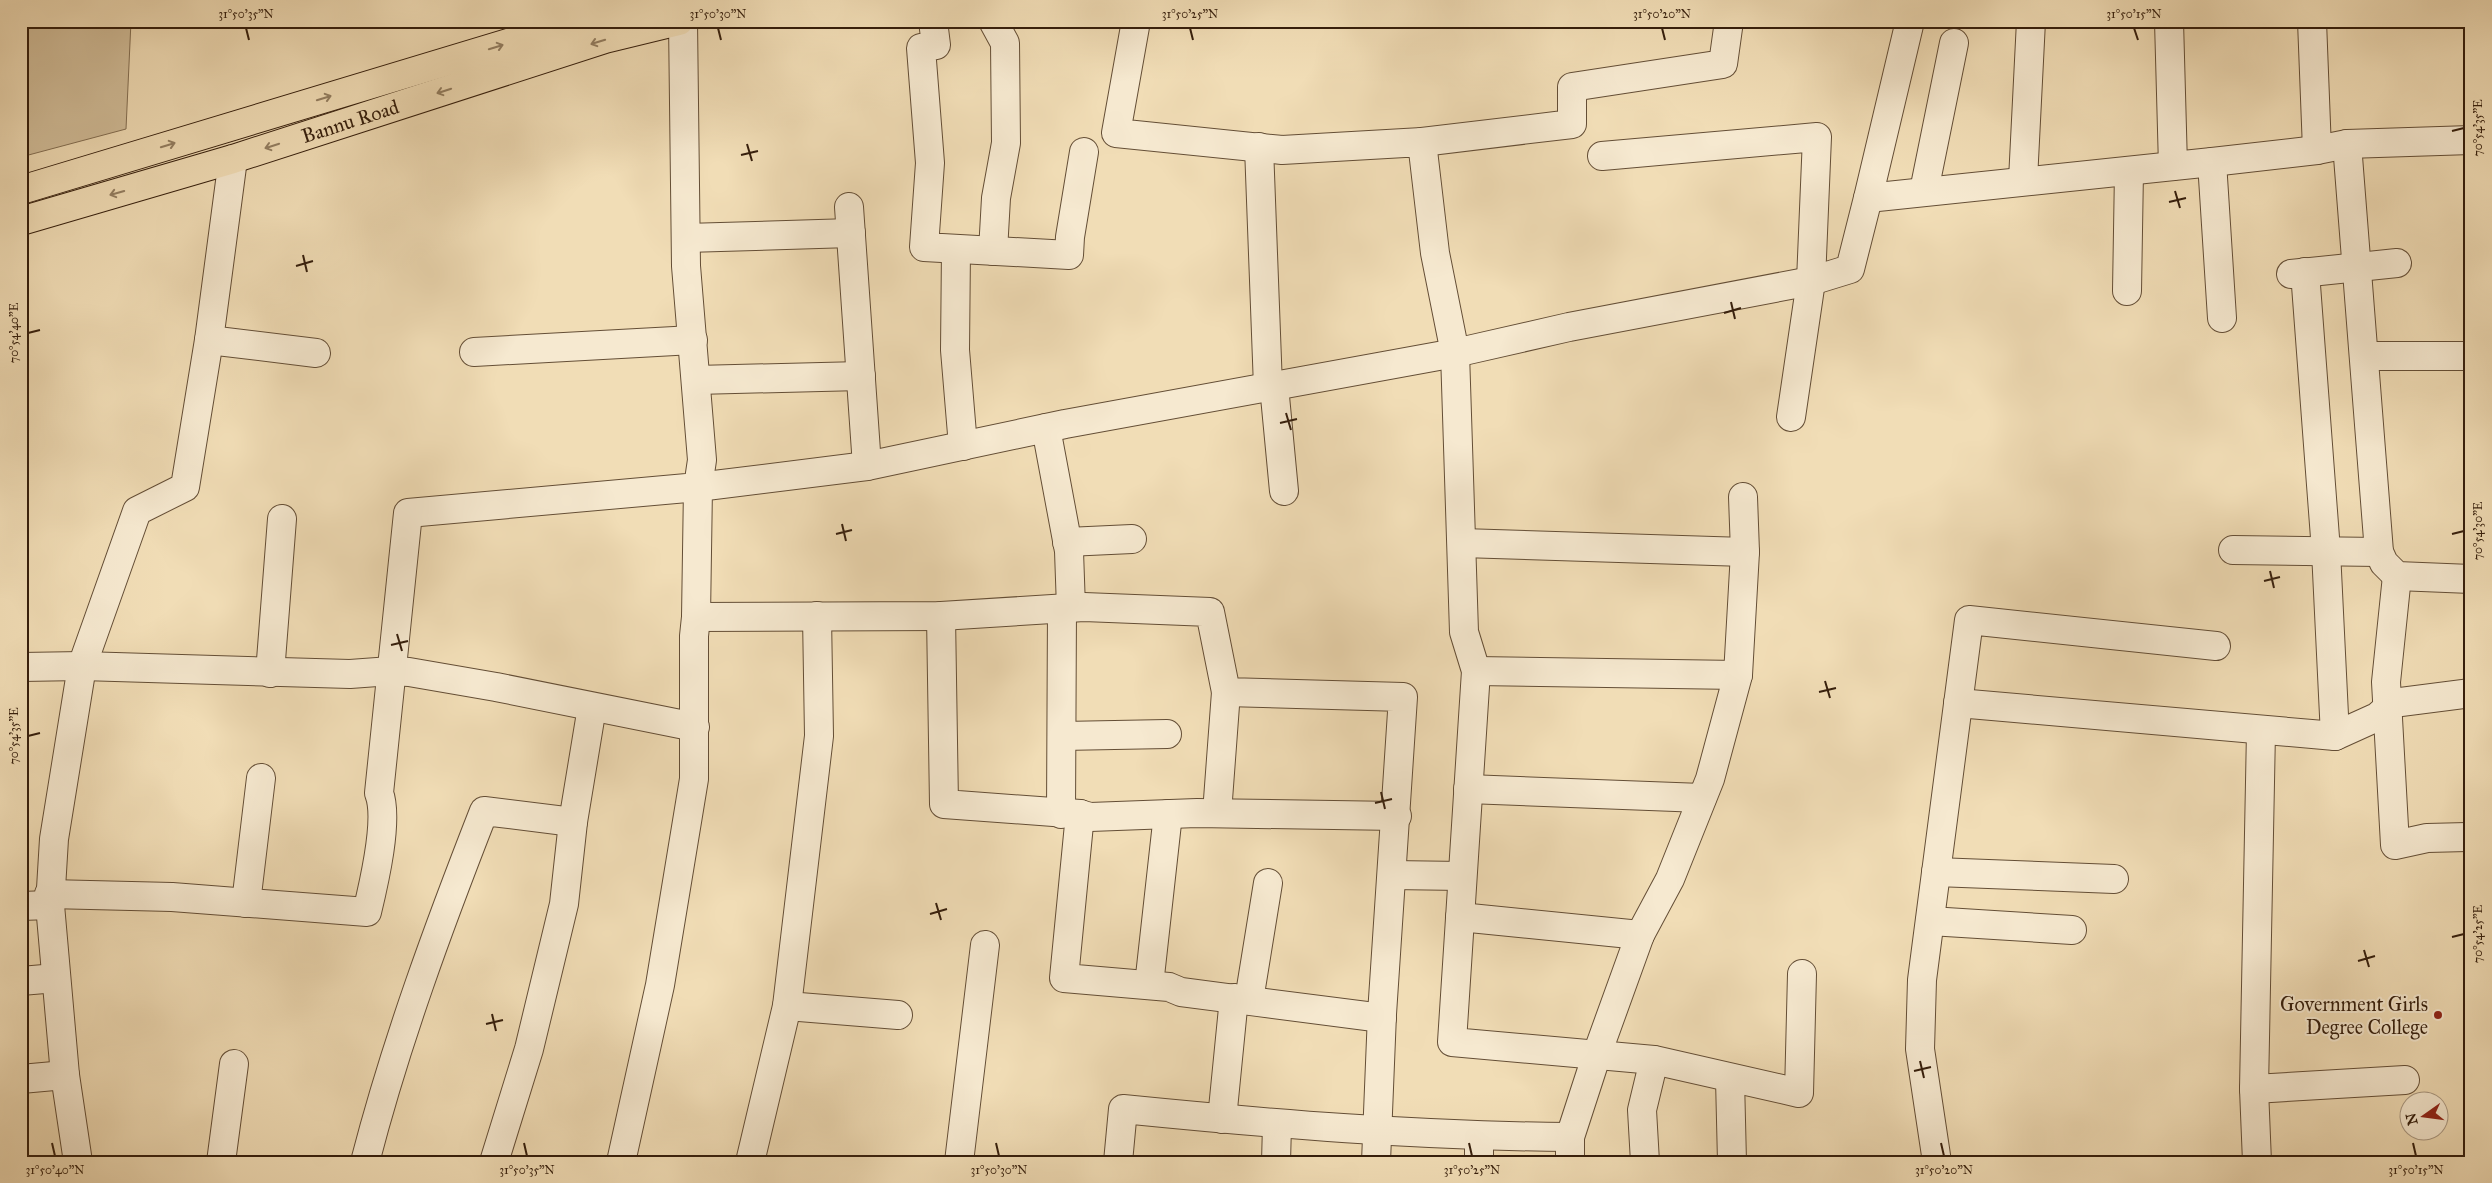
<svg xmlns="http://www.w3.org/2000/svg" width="2492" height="1183" font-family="'IM FELL Great Primer',serif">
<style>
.green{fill:#d1bd99;stroke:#836e52}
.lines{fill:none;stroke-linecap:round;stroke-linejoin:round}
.minor-casing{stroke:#644e36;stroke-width:30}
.highway-casing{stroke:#351e0c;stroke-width:30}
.minor{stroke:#f6e9d0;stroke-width:28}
.highway{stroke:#f1ddb6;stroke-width:28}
.oneway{stroke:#937e61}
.ticks{fill:none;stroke:#351e0c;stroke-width:2}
.poi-dot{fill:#8f2418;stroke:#f6e9d0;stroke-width:2}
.labels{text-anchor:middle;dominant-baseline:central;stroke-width:4;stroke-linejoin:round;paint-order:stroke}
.street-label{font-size:20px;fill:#351e0c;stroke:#f6e9d0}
.poi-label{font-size:20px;fill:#351e0c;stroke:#f6e9d0;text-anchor:end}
.neatline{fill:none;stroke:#351e0c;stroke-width:2}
.ticks-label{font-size:12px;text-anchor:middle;fill:#351e0c}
</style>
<rect width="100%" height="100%" fill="#f1ddb6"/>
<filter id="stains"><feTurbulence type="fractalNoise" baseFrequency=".004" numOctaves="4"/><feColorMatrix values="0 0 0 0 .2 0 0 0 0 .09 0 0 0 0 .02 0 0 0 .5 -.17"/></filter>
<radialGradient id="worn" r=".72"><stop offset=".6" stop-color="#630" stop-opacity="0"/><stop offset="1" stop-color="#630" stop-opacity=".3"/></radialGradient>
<!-- green -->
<polygon class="green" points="21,21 131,21 126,129 21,157"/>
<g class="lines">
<defs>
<g id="minor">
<polyline points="933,21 936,45 921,48 930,163 924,247 1069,255 1070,237 1084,152"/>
<polyline points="1136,21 1116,133 1282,150 1422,142 1435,253 1455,353 1464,632 1476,671 1452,1042 1654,1060 1799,1093 1802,974"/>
<polyline points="2169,21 2173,166"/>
<polyline points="2312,21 2317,150"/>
<polyline points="1422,142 1572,124 1572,87 1723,64 1729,21"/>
<polyline points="2347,144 2379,552 2384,563 2397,576 2471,579"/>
<polyline points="1259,147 1268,387"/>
<polyline points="1602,156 1817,137 1811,281 1791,417"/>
<polyline points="2212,162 2222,318"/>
<polyline points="2023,180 2031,21"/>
<polyline points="1924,191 1954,43"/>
<polyline points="1868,198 1910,21"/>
<polyline points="849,207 867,466"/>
<polyline points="686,238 851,233"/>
<polyline points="956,249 955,350 963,446"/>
<polyline points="993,251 996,198 1006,143 1005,43 993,21"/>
<polyline points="2305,272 2326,551 2335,736"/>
<polyline points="2291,274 2397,263"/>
<polyline points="2127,291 2129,171"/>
<polyline points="209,340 316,353"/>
<polyline points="474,352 693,340"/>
<polyline points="2364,356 2471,356"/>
<polyline points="696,380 861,376"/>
<polyline points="1274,386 1284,491"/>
<polyline points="1046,428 1069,551 1071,608"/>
<polyline points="1067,542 1132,539"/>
<polyline points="1462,543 1745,552"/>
<polyline points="2233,550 2379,552"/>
<polyline points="2397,576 2386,682 2395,845 2427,838 2467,837"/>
<polyline points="941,616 944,804 1080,814 1090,817 1197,813 1397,816"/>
<polyline points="21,667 82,666 350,674 391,671 409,672 496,687 695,727"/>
<polyline points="1476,671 1738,675 1710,779 1670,879 1640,935 1597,1054 1570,1137 1570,1162"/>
<polyline points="270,673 282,519"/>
<polyline points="1738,675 1745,552 1743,497"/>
<polyline points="1958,703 2335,736 2377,717 2393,703 2471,693"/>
<polyline points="1062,736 1167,734"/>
<polyline points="1468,789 1702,798"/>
<polyline points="1217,813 1226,692"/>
<polyline points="1061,814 1062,608"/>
<polyline points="1080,814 1064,978 1169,987 1181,992 1382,1018"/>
<polyline points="1936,872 2114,879"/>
<polyline points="1392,875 1462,876"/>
<path d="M49 894 172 897 367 912C374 883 389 819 379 793L408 513 698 487 702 460 686 266 683 21"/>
<polyline points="246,903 261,778"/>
<polyline points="21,906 50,905"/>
<polyline points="1460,917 1640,935"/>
<polyline points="1930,921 2072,930"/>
<polyline points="21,981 56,978"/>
<polyline points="1149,985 1168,814"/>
<polyline points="1249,1000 1268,883"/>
<polyline points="787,1006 898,1015"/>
<polyline points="21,1079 65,1075"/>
<polyline points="1730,1079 1732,1162"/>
<polyline points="2254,1089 2405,1080"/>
<polyline points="1222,1119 1234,998"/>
<polyline points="78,1162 65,1075 50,905 54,839 82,666 137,511 185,487 209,340 233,159"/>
<polyline points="221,1162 234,1064"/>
<path d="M365 1162C396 1042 439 926 484 811L573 822"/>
<polyline points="494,1162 529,1049 564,904 573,822 592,707"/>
<polyline points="621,1162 660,985 694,779 694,636 696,617"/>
<polyline points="750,1162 787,1006 819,736 817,616"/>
<polyline points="959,1162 985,945"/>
<path d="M1118 1162 1123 1109C1272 1124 1421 1136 1570 1137"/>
<polyline points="1276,1162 1277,1125"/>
<polyline points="1376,1162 1382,1014 1403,697 1226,692 1210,612 1084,607 941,616 696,617 698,487 867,466 1065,424 1455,353 1569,327 1811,281 1850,269 1868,198 2212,162 2317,150 2347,144 2471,140"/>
<polyline points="1479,1162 1479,1137"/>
<polyline points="1645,1162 1642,1110 1654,1060"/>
<polyline points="1937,1162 1920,1049 1922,980 1969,620 2216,646"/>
<polyline points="2257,1162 2254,1089 2261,731"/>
</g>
<g id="highway">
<polyline points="21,190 581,21"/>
<path id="s1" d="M21 221 233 159 605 39 679 21"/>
</g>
</defs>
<!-- minor casing -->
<use href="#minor" class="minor-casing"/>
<!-- highway casing -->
<use href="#highway" class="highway-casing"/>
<!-- minor -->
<use href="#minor" class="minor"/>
<!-- highway -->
<use href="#highway" class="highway"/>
</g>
<!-- one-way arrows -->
<defs><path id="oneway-shaft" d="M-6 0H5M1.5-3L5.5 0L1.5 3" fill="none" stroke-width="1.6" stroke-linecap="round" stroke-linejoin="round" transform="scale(1.25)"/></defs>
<g class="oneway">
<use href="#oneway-shaft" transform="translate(598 42) rotate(163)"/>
<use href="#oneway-shaft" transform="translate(496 47) rotate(-17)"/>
<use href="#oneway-shaft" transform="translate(444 91) rotate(162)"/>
<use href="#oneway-shaft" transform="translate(324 98) rotate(-17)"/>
<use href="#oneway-shaft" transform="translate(168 145) rotate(-17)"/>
<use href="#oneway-shaft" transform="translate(272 146) rotate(162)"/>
<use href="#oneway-shaft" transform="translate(117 193) rotate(164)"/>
</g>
<!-- ticks -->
<path class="ticks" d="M246 28 249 40M718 28 721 40M1190 28 1193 40M1662 28 1665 40M2134 28 2138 40M2452 131 2464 128M747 144 752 161M741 155 758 151M2175 191 2180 208M2169 202 2186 198M303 255 307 272M296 266 313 261M1731 302 1735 319M1724 313 1741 308M28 333 40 330M1286 413 1291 430M1280 423 1297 419M842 524 846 541M836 534 852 530M2452 534 2464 531M2270 571 2274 588M2264 581 2280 577M397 634 402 651M391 645 408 641M1825 681 1830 698M1819 692 1836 688M28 736 40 733M1381 792 1385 809M1375 803 1392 799M936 903 941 920M930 914 947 909M2452 937 2464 934M2364 950 2369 967M2358 961 2375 956M492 1014 496 1031M486 1024 503 1020M1920 1061 1924 1078M1914 1071 1931 1067M52 1143 55 1156M524 1143 527 1156M996 1143 999 1156M1469 1143 1472 1156M1941 1143 1944 1156M2413 1143 2416 1156"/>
<!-- markers -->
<circle class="poi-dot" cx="2438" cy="1015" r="5"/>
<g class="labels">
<!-- street labels -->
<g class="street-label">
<text stroke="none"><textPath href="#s1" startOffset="344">Bannu Road</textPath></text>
</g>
<!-- poi labels -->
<g class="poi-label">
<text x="2428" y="1004">Government Girls<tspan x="2428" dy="23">Degree College</tspan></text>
</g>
</g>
<!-- margin -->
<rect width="2492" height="1183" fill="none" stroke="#f1ddb6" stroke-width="55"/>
<!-- north arrow -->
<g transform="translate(2424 1116) rotate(256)"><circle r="24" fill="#f6e9d0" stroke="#a99882"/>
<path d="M0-4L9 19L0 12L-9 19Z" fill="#8f2418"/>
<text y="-8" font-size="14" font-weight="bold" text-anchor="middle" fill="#351e0c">N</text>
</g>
<rect x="28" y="28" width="2436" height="1128" class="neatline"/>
<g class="ticks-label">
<text x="246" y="18">31°50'35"N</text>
<text x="718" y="18">31°50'30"N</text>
<text x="1190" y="18">31°50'25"N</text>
<text x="1662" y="18">31°50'20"N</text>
<text x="2134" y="18">31°50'15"N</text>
<text transform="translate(2478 128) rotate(-90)" y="4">70°54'35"E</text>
<text transform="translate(14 333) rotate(-90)" y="4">70°54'40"E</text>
<text transform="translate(2478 531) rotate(-90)" y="4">70°54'30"E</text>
<text transform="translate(14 736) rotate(-90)" y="4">70°54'35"E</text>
<text transform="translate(2478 934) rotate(-90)" y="4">70°54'25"E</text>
<text x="55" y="1174">31°50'40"N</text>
<text x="527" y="1174">31°50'35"N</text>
<text x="999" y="1174">31°50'30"N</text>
<text x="1472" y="1174">31°50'25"N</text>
<text x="1944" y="1174">31°50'20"N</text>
<text x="2416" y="1174">31°50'15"N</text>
</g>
<rect width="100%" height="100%" filter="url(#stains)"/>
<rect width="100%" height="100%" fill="url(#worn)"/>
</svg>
